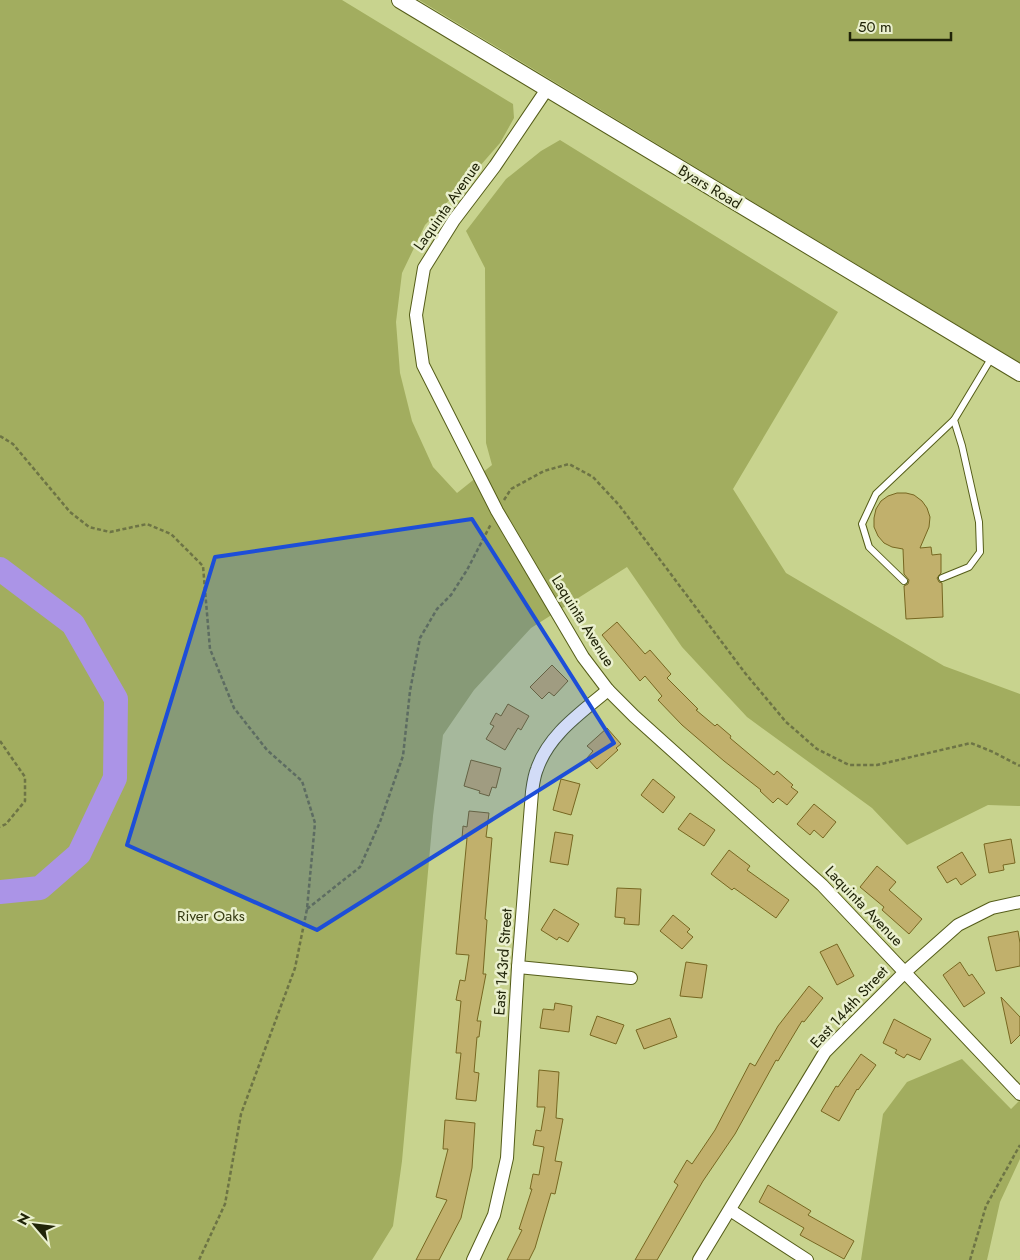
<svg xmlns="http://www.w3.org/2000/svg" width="1020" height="1260" font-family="Jost,sans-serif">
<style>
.green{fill:#a2ad5f}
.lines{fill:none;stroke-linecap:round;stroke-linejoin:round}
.river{stroke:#ab94e7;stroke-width:24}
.building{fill:#c1b06c;stroke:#776721}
.service-casing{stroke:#555d19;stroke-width:8}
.minor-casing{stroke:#555d19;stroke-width:14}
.tertiary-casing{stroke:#555d19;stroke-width:18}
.path{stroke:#6d7445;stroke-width:2.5;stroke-dasharray:4 2.5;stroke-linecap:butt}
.service{stroke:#fff;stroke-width:6}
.minor{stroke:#fff;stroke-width:12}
.tertiary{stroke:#fff;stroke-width:16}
.marked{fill:#1d4ed8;fill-opacity:0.2;stroke:#1d4ed8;stroke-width:4;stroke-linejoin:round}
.labels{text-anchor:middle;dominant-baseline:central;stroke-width:5;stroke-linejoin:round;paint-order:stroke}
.street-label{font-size:15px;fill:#202408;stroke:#eaf0ce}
.park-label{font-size:15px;fill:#353a12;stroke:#eaf0ce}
</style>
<rect width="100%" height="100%" fill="#c8d38e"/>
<!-- green -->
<g class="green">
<polygon points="0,0 342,0 513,104 514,118 500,143 458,191 425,225 402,273 396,322 400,373 412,421 433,467 457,493 492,465 486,443 485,268 466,231 506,179 541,151 560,140 838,312 733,489 786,573 944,666 1020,694 1020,806 988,805 907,845 872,808 747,717 682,647 627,567 531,628 474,690 443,735 433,816 402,1161 393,1226 372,1260 0,1260"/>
<polygon points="419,0 1020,0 1020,363"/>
<polygon points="962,1059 1011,1109 1020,1100 1020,1159 1000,1202 987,1260 861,1260 883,1114 907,1082"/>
</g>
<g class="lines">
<!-- river -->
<polyline class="river" points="0,569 73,624 116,699 115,778 79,854 40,888 0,892"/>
</g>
<!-- building -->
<g class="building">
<polygon points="897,493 906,493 914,495 922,501 927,508 930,517 929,527 920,548 931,547 932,555 941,554 941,573 937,578 939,582 942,583 943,617 906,619 904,586 908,584 909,580 904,574 903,549 892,547 884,543 878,536 874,527 874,518 876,509 881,501 888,496"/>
<polygon points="617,622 645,654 650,650 671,674 667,678 698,709 696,710 715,726 717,724 731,736 730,738 774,775 777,771 793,785 791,787 798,792 787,805 778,798 773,803 760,791 761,790 724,761 682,725 658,700 662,696 645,676 640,681 602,635"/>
<polygon points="552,665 568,681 554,696 549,692 542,699 530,687"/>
<polygon points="508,704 529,716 521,730 518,728 505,750 486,739 494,726 490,724 496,713 501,716"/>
<polygon points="607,728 621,744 616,748 618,750 597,769 587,758 593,751 587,746"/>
<polygon points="471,760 501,768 496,788 492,787 489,796 479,793 480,791 464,786"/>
<polygon points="561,779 580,784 571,815 553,810"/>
<polygon points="653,779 675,797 663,813 641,795"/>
<polygon points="814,804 836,822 823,838 814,830 810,835 797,824"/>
<polygon points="469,811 489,813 486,837 492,838 485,919 487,920 483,974 486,974 477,1021 481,1021 479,1037 477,1037 474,1072 479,1073 476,1101 456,1099 461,1053 456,1053 461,1001 456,1000 460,980 465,981 469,955 456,954 467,838 462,838 463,826 467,827"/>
<polygon points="690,813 715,830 704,846 678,829"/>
<polygon points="555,832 573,835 568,865 550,862"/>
<polygon points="1011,839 1015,863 1003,865 1004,870 989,873 984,844"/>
<polygon points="729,850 750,866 747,870 789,900 776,918 734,888 732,890 711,874"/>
<polygon points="962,852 976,875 961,885 956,878 947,883 937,867"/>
<polygon points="877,866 896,882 889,890 922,919 909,934 882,910 884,907 860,887"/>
<polygon points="617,888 641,889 639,925 624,924 625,918 615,917"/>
<polygon points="554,909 579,924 568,942 559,937 557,940 541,930"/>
<polygon points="673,915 690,929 687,932 693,937 682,949 660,931"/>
<polygon points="1018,931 1020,943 1020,966 996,971 988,937"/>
<polygon points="837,944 854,976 837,985 820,952"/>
<polygon points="686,962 707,965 702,998 680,996"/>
<polygon points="960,962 969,976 972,974 985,993 964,1007 943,975"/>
<polygon points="809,986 823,998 804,1022 802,1021 778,1061 776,1060 735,1134 703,1181 657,1260 635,1260 678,1185 674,1182 687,1160 692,1164 715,1130 750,1063 755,1066 778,1026"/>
<polygon points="1001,997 1020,1017 1020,1035 1011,1044"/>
<polygon points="555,1003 572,1006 569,1032 540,1028 543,1009 554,1010"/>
<polygon points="597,1016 624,1025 616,1044 590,1035"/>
<polygon points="670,1018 677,1037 644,1049 636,1030"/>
<polygon points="894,1019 931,1039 920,1060 907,1054 904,1058 895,1053 897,1050 883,1043"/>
<polygon points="861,1054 876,1065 858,1090 857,1089 839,1121 821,1111 836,1086 838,1087"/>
<polygon points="539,1070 559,1072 556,1118 563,1119 555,1161 562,1162 555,1194 551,1193 535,1248 529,1260 507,1260 522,1230 519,1229 532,1189 530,1189 533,1174 539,1175 544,1147 533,1145 536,1130 541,1131 545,1107 537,1107"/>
<polygon points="445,1120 475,1123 472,1168 461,1218 439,1260 416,1260 447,1200 436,1197 448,1149 443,1149"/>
<polygon points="768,1185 811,1211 808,1215 854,1241 844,1259 800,1235 804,1228 759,1202"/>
</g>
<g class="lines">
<defs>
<g id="service">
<polyline points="942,578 969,567 980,552 979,522 962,446 954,420 992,357"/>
<polyline points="904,581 869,547 862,524 876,494 954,420"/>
</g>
<g id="minor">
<polyline points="547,89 495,166 454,220 424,268 416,315 423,365 497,511 583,657 608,690 634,716 822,885 1020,1094"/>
<polyline points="518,967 631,978"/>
<polyline points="730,1210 807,1260"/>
<path d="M473 1260 494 1215 507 1158 518 967 532 792C533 785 534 776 537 769 549 734 581 713 608 690"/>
<polyline points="699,1260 825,1052 905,972 958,925 992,908 1020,902"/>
</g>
<polyline id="tertiary" points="400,0 1020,373"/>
</defs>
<!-- service casing -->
<use href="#service" class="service-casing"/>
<!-- minor casing -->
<use href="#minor" class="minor-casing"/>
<!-- tertiary casing -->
<use href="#tertiary" class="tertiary-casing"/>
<!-- path -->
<g class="path">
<polyline points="0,436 13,444 70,512 89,527 110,532 147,524 171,534 203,566 210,649 234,708 267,750 302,781 315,823 307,909 295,968 241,1114 225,1204 199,1260"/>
<polyline points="504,500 511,489 544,471 569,464 593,477 619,505 745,673 786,722 817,749 849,765 877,765 971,743 993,752 1020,766"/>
<polyline points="0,741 25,777 25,801 6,824 0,827"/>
<polyline points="307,909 360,867 380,822 403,756 410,691 420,638 437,609 451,595 467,570 491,524"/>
<polyline points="970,1260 986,1206 1020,1145"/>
</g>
<!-- service -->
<use href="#service" class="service"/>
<!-- minor -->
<use href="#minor" class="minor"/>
<!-- tertiary -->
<use href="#tertiary" class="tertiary"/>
</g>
<!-- marked area -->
<path class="marked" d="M472 519 614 743 317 930 127 845 215 557Z"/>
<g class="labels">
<!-- street labels -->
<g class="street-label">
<text transform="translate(710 187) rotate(31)">Byars Road</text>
<text transform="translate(447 206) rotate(-55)">Laquinta Avenue</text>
<text transform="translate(583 621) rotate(58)">Laquinta Avenue</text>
<text transform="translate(864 906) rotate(46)">Laquinta Avenue</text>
<text transform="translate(503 962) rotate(-86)">East 143rd Street</text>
<text transform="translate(849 1007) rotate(-47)">East 144th Street</text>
</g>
<!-- park labels -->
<g class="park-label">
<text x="211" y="916">River Oaks</text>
</g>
</g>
<!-- north arrow -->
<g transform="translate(35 1225) rotate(298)" stroke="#eaf0ce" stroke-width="4" paint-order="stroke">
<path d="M0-4L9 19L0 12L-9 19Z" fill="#202408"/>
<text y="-8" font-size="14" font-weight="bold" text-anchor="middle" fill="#202408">N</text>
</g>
<!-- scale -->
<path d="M850 32v8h101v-8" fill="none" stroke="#202408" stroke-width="2.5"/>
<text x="858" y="32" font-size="15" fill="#202408" stroke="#eaf0ce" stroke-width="4" paint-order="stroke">50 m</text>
</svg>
